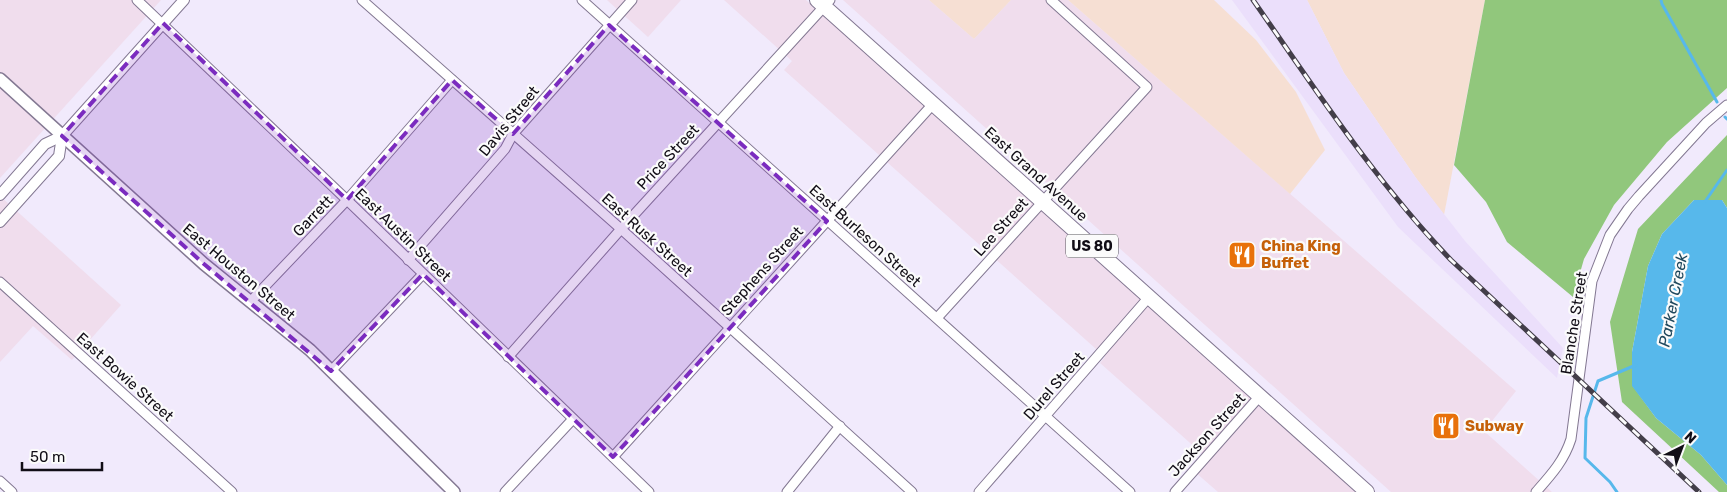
<svg xmlns="http://www.w3.org/2000/svg" width="1727" height="492" font-family="Rubik,sans-serif">
<style>
.commercial{fill:#f0dded}
.industrial{fill:#f6dfd3}
.built{fill:#ebdffb}
.forest{fill:#91c77c}
.water{fill:#57b8eb}
.lines{fill:none;stroke-linecap:round;stroke-linejoin:round}
.stream{stroke:#57b8eb;stroke-width:3}
.minor-casing{stroke:#837892;stroke-width:11}
.tertiary-casing{stroke:#837892;stroke-width:12}
.secondary-casing{stroke:#837892;stroke-width:14}
.trunk-casing{stroke:#837892;stroke-width:16}
.minor{stroke:#fff;stroke-width:9}
.tertiary{stroke:#fff;stroke-width:10}
.secondary{stroke:#fff;stroke-width:11}
.trunk{stroke:#fff;stroke-width:14}
.rail-casing{stroke:#433e49;stroke-width:5}
.rail{stroke:#fbfbfb;stroke-width:3;stroke-dasharray:9;stroke-linecap:butt}
.marked{fill:#7b2cbf;fill-opacity:0.2;stroke:#7b2cbf;stroke-width:4;stroke-dasharray:10 6;stroke-linejoin:round}
.labels{text-anchor:middle;dominant-baseline:central;stroke-width:4.5;stroke-linejoin:round;paint-order:stroke}
.shield{fill:#fbfbfb;stroke:#57545b;stroke-width:1}
.shield-label{font-size:14px;font-weight:bold;fill:#110d16}
.street-label{font-size:15px;fill:#110d16;stroke:#fbfbfb}
.food-label{font-size:15px;font-weight:bold;fill:#c56008;stroke:#fbfbfb;text-anchor:start}
.water-label{font-size:16px;font-style:italic;fill:#1f485d;stroke:#fbfbfb}
</style>
<rect width="100%" height="100%" fill="#f1eafc"/>
<!-- commercial -->
<g class="commercial">
<polygon points="0,0 161,0 0,178"/>
<polygon points="607,0 681,0 648,37"/>
<polygon points="724,0 806,0 1358,492 1218,492 1195,472 1207,458 1100,363 1105,357 784,70 792,61"/>
<polygon points="843,0 929,0 974,39 1011,0 1068,0 1516,391 1484,431 1552,492 1391,492"/>
<polygon points="0,196 121,305 72,360 33,326 0,362"/>
</g>
<!-- industrial -->
<g class="industrial">
<polygon points="929,0 1011,0 974,39"/>
<polygon points="1068,0 1214,0 1256,40 1296,92 1325,150 1290,194"/>
<polygon points="1307,0 1485,0 1444,215 1416,178 1344,73"/>
</g>
<!-- built -->
<polygon class="built" points="1232,0 1307,0 1344,73 1416,178 1465,241 1563,348 1557,378 1398,227"/>
<!-- forest -->
<g class="forest">
<polygon points="1485,0 1727,0 1727,88 1667,142 1614,205 1584,259 1573,297 1507,242 1486,202 1454,165"/>
<polygon points="1727,135 1727,208 1722,200 1694,200 1662,234 1648,266 1632,352 1632,385 1656,418 1701,455 1727,485 1727,492 1719,492 1622,402 1610,322 1638,229"/>
</g>
<!-- water -->
<polygon class="water" points="1694,200 1722,200 1727,208 1727,485 1701,455 1656,418 1632,386 1632,352 1648,266 1662,234"/>
<g class="lines">
<!-- stream -->
<g class="stream">
<polyline points="1661,0 1662,4 1717,102"/>
<polyline points="1725,117 1727,119"/>
<polyline points="1704,203 1727,170"/>
<polyline points="1617,492 1610,482 1585,458 1586,418 1598,381 1636,365"/>
</g>
<defs>
<g id="minor">
<polyline points="137,0 347,200 649,492"/>
<polyline points="362,0 621,229 912,492"/>
<polyline points="582,0 1130,492"/>
<polyline points="408,260 505,149 513,134 632,0"/>
<polyline points="0,282 232,492"/>
<polyline points="250,302 347,200 452,80"/>
<polyline points="937,318 1147,87 1051,0"/>
<polyline points="508,357 621,229 830,0"/>
<polyline points="331,371 423,274"/>
<polyline points="613,457 933,104"/>
<polyline points="0,481 12,492"/>
<polyline points="505,492 573,419"/>
<polyline points="787,492 840,426"/>
<polyline points="979,492 1149,297"/>
<polyline points="1175,492 1259,397"/>
<path d="M1536 492C1551 475 1564 461 1571 439L1592 281 1610 235 1628 209 1639 196 1706 123 1727 105"/>
</g>
<g id="tertiary">
<polyline points="0,195 45,144 62,136 184,0"/>
<polyline points="0,222 59,156 62,136"/>
</g>
<polyline id="secondary" points="0,79 204,264 310,350 454,492"/>
<polyline id="trunk" points="817,0 1367,492"/>
</defs>
<!-- minor casing -->
<use href="#minor" class="minor-casing"/>
<!-- tertiary casing -->
<use href="#tertiary" class="tertiary-casing"/>
<!-- secondary casing -->
<use href="#secondary" class="secondary-casing"/>
<!-- trunk casing -->
<use href="#trunk" class="trunk-casing"/>
<!-- minor -->
<use href="#minor" class="minor"/>
<!-- tertiary -->
<use href="#tertiary" class="tertiary"/>
<!-- secondary -->
<use href="#secondary" class="secondary"/>
<!-- trunk -->
<use href="#trunk" class="trunk"/>
<defs>
<path id="rail" d="M1253 0C1316 90 1375 181 1451 260L1699 492"/>
</defs>
<!-- rail casing -->
<use href="#rail" class="rail-casing"/>
<!-- rail -->
<use href="#rail" class="rail"/>
</g>
<!-- marked area -->
<path class="marked" d="M163 23 347 200 452 80 513 134 609 25 827 221 613 457 423 274 331 371 204 264 62 136Z"/>
<!-- icons -->
<defs>
<symbol id="restaurant-square" viewBox="-11 -11 22 22"><rect x="-9" y="-9" width="18" height="18" rx="4" fill="#e8710a" stroke="#fbfbfb"/><path d="M-5-6h1v4h1v-4h1v4h1v-4h1v5L-1.5 .5V6h-2V.5L-5-1ZM5-6V6H3V1.5H1.5Q1.5-4 5-6Z" fill="#fff"/></symbol>
</defs>
<g fill-rule="evenodd">
<use href="#restaurant-square" x="1226" y="239" width="32" height="32"/>
<use href="#restaurant-square" x="1430" y="410" width="32" height="32"/>
</g>
<g class="labels">
<!-- shield labels -->
<rect class="shield" x="1066" y="234.5" width="52" height="23" rx="4"/>
<g class="shield-label">
<text x="1092" y="246">US 80</text>
</g>
<!-- street labels -->
<g class="street-label">
<text transform="translate(509 121) rotate(-51)">Davis Street</text>
<text transform="translate(668 157) rotate(-47)">Price Street</text>
<text transform="translate(1036 174) rotate(42)">East Grand Avenue</text>
<text transform="translate(313 216) rotate(-46)">Garrett</text>
<text transform="translate(1001 227) rotate(-48)">Lee Street</text>
<text transform="translate(403 235) rotate(44)">East Austin Street</text>
<text transform="translate(647 235) rotate(42)">East Rusk Street</text>
<text transform="translate(865 236) rotate(42)">East Burleson Street</text>
<text transform="translate(762 271) rotate(-48)">Stephens Street</text>
<text transform="translate(239 272) rotate(40)">East Houston Street</text>
<text transform="translate(1574 323) rotate(-81)">Blanche Street</text>
<text transform="translate(125 377) rotate(42)">East Bowie Street</text>
<text transform="translate(1054 386) rotate(-49)">Durel Street</text>
<text transform="translate(1207 435) rotate(-48)">Jackson Street</text>
</g>
<!-- food labels -->
<g class="food-label">
<text x="1261" y="246">China King<tspan x="1261" dy="17">Buffet</tspan></text>
<text x="1465" y="426">Subway</text>
</g>
<!-- water labels -->
<g class="water-label">
<text transform="translate(1673 300) rotate(-79)">Parker Creek</text>
</g>
</g>
<!-- north arrow -->
<g transform="translate(1682 447) rotate(42)" stroke="#fbfbfb" stroke-width="4" paint-order="stroke">
<path d="M0-4L9 19L0 12L-9 19Z" fill="#110d16"/>
<text y="-8" font-size="14" font-weight="bold" text-anchor="middle" fill="#110d16">N</text>
</g>
<!-- scale -->
<path d="M22 462v8h80v-8" fill="none" stroke="#110d16" stroke-width="2.5"/>
<text x="30" y="462" font-size="15" fill="#110d16" stroke="#fbfbfb" stroke-width="4" paint-order="stroke">50 m</text>
</svg>
